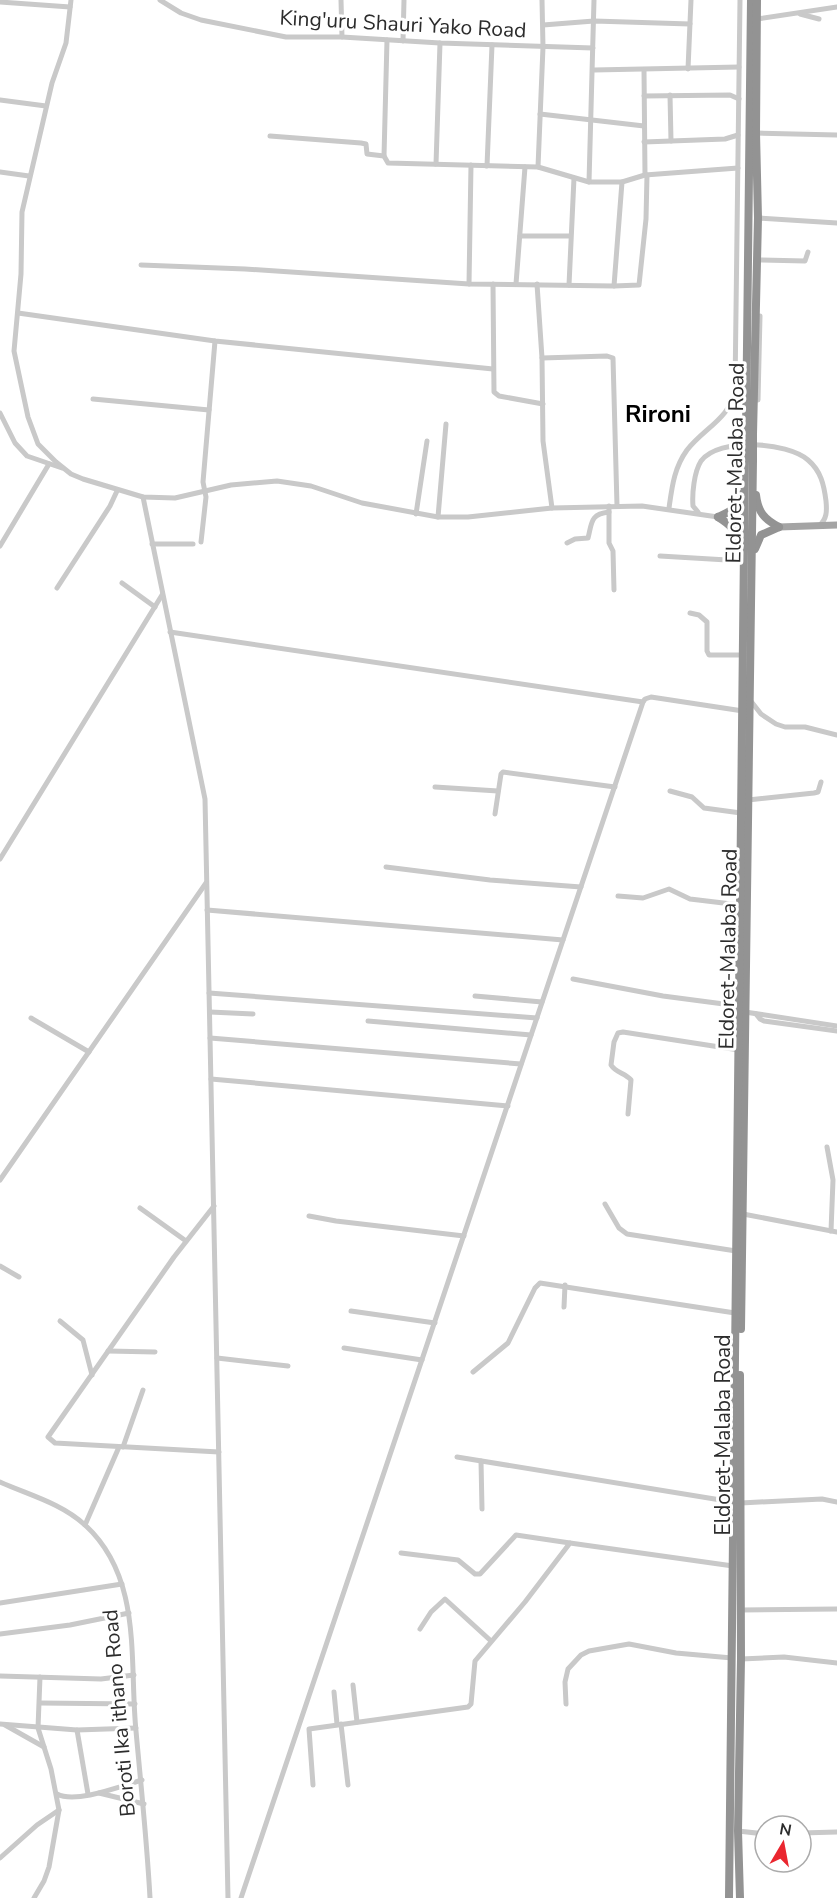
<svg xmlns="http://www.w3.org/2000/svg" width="837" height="1898" font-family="'Nunito Sans',sans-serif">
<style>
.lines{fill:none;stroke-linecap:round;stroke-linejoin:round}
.minor{stroke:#c9c9c9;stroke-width:5}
.major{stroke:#a4a4a4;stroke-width:7}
.highway{stroke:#939393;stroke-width:8}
.highway-bridge{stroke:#939393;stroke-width:8}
.labels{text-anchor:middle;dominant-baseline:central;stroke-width:6;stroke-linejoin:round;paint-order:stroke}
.street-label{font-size:21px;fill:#2c2c2c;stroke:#fff}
.quarter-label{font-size:24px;font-weight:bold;fill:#000;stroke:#fff}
</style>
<rect width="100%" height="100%" fill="#fff"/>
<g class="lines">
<!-- minor -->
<g class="minor">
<polyline points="71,0 66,43 52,83 22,212 21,274 14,351 28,417 38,444 56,462 71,474 83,479 143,497 175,498 231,485 277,481 311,486 362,503 438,517 468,517 552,508 642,506 718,517"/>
<polyline points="160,0 181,13 201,20 286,37 342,37 440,43 593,48"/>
<polyline points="341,0 342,37"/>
<polyline points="0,2 70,7"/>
<polyline points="800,14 819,19"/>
<polyline points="757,19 837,7"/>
<polyline points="543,25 594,21 690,24"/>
<polyline points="387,40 384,156 388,163 538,167 589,182 622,182 645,175 738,168"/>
<polyline points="403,41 404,0"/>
<polyline points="688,69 691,0"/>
<polyline points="594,70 739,67"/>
<polyline points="644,70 645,175"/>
<polyline points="670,95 671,141"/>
<polyline points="644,96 730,95 739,99"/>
<polyline points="0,100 46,106"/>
<polyline points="540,114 644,126"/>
<polyline points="756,133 837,135"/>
<polyline points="270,136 361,143 366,144 367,154 384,156"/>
<polyline points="644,142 725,139 738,135"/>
<polyline points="436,164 440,43"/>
<polyline points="471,165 469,284 614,286 622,182"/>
<polyline points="487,166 492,45"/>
<polyline points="538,167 543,47 542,0"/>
<polyline points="0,172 29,176"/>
<polyline points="589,182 594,0"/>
<polyline points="758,218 837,223"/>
<polyline points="520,236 570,236"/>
<polyline points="760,260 805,261 808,252"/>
<polyline points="141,265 245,269 469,284"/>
<polyline points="493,284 494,392 499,396 543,404"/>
<polyline points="516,284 525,167"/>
<polyline points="537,284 542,358 543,441 552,508"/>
<polyline points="569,285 574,178"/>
<polyline points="614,286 639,285 646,219 647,175"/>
<polyline points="18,313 215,341 493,369"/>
<polyline points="542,358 607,356 613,358 617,506"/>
<polyline points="93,399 209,410"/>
<polyline points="758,400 760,316"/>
<polyline points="0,413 15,443 27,456 62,468"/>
<polyline points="143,497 205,799 228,1898"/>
<polyline points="609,506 609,543 613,551 614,590"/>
<path d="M669 508C672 487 674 468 687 450 704 428 731 418 735 389L740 0"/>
<path d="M698 512 693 506C692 494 694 472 701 461 719 437 787 442 808 460 821 471 824 485 826 501 827 511 827 519 819 526"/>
<polyline points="416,514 427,441"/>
<polyline points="438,517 446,424"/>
<polyline points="201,542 206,497 203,482 215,341"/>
<path d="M567 543 575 539 588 538C592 523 590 514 609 512"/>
<polyline points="152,544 193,544"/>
<polyline points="0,546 49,464"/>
<polyline points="660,556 744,561"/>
<polyline points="122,583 155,607"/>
<polyline points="57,588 110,506 117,491"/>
<polyline points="690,613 699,615 707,622 707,651 709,655 743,655"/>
<polyline points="170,632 643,702"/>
<polyline points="750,700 761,714 776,724 785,727 805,727 837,735"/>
<polyline points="435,787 498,791"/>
<polyline points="670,791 692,797 704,808 741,813"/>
<polyline points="748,800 814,793 818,792 821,782"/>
<polyline points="495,814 501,774 503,772 615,787"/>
<polyline points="0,859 162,595"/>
<polyline points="386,867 490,880 581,887"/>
<polyline points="618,896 643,898 669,889 690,899 740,905"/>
<polyline points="207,910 563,940"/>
<polyline points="573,979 663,996 739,1006"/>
<polyline points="209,993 537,1018"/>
<polyline points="475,996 542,1002"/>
<polyline points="210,1012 253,1014"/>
<polyline points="745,1012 837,1026"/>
<polyline points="756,1014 760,1019 764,1021 837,1031"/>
<polyline points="31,1018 89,1052"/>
<polyline points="368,1021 531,1035"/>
<polyline points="210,1038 521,1064"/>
<polyline points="211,1079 508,1106"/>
<path d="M628 1114 631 1080C625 1073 616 1073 611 1065L614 1042 618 1033 623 1032 739 1050"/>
<polyline points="827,1147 833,1180 831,1231"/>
<polyline points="0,1180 206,883"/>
<polyline points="605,1204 619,1228 627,1234 736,1251"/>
<polyline points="214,1206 174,1257 48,1437 55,1443 219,1452"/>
<polyline points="140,1208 186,1241"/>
<polyline points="743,1214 837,1232"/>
<polyline points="309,1216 336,1221 464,1236"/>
<polyline points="0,1266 19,1277"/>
<polyline points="564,1307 565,1285"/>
<polyline points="351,1311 435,1323"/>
<polyline points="60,1321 83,1340 92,1375"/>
<polyline points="344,1348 422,1360"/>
<polyline points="108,1351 155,1352"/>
<polyline points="217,1358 288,1366"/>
<polyline points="473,1372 508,1343 535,1288 540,1283 735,1313"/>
<polyline points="123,1447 143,1390"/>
<polyline points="457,1457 733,1502"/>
<polyline points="481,1461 482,1509"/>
<path d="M0 1482C29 1495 61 1503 85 1525 143 1578 129 1661 136 1731 141 1786 147 1842 150 1898"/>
<polyline points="741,1503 822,1499 837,1502"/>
<polyline points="85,1525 119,1447"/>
<polyline points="401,1553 458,1560 475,1574 480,1574 516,1535 570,1543"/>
<polyline points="0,1603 122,1584"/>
<polyline points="741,1610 837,1609"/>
<polyline points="420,1629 431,1612 445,1599 491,1641"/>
<polyline points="0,1634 70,1625 129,1613"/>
<polyline points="741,1659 784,1657 837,1663"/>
<polyline points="0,1676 101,1679 134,1675"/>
<polyline points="353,1685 357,1722"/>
<polyline points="334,1692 337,1724"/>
<polyline points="40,1703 135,1704"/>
<polyline points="566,1704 565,1682 568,1669 581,1655 589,1651 629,1644 676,1653 732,1658"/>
<polyline points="0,1724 77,1730 136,1728"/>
<polyline points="341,1724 348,1785"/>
<polyline points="5,1725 44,1747"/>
<polyline points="77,1730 88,1794"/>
<polyline points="313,1785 309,1729 468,1707 471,1704 475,1661 525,1602 570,1543 733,1566"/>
<polyline points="99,1793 144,1804"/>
<path d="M57 1794C76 1804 121 1786 142 1780"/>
<polyline points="738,1831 765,1834"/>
<polyline points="801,1833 837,1832"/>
<polyline points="0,1858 37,1825 59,1810"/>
<polyline points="34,1898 44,1881 49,1867 59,1810 51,1769 38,1728 40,1677"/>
<polyline points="241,1898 643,702 645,699 651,697 743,711"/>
</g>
<!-- major -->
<polyline class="major" points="779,527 837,525"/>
<!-- highway -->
<g class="highway">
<polyline points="746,433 751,0"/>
<polyline points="753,434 758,218 756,133 757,0"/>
<path d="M756 495C758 512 764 519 779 527"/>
<path d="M718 517C731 511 739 508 742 494"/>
<path d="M718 517C731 525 738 532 742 547"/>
<polyline points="755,549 761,535 779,527"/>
<polyline points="741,1329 753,460"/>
<polyline points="729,1898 745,459"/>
<polyline points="740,1898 738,1831 741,1659 740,1375"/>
</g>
<!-- highway-bridge -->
<g class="highway-bridge">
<polyline points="745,459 746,433"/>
<polyline points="753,460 753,434"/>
</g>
</g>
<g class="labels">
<!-- street labels -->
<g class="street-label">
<text transform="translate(403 24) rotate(3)">King'uru Shauri Yako Road</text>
<text transform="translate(735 463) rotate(-89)">Eldoret-Malaba Road</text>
<text transform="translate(728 949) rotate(-89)">Eldoret-Malaba Road</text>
<text transform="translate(723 1435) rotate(-90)">Eldoret-Malaba Road</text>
<text transform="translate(119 1713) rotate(-95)">Boroti Ika ithano Road</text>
</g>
<!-- quarter labels -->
<g class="quarter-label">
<text x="658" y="414">Rironi</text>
</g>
</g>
<!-- north arrow -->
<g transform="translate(783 1844) rotate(10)"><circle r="28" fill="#ffffff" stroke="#ababab" stroke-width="1.5"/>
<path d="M0-4.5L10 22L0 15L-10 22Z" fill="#ea262f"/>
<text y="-9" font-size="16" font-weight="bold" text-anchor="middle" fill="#2c2c2c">N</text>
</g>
</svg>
